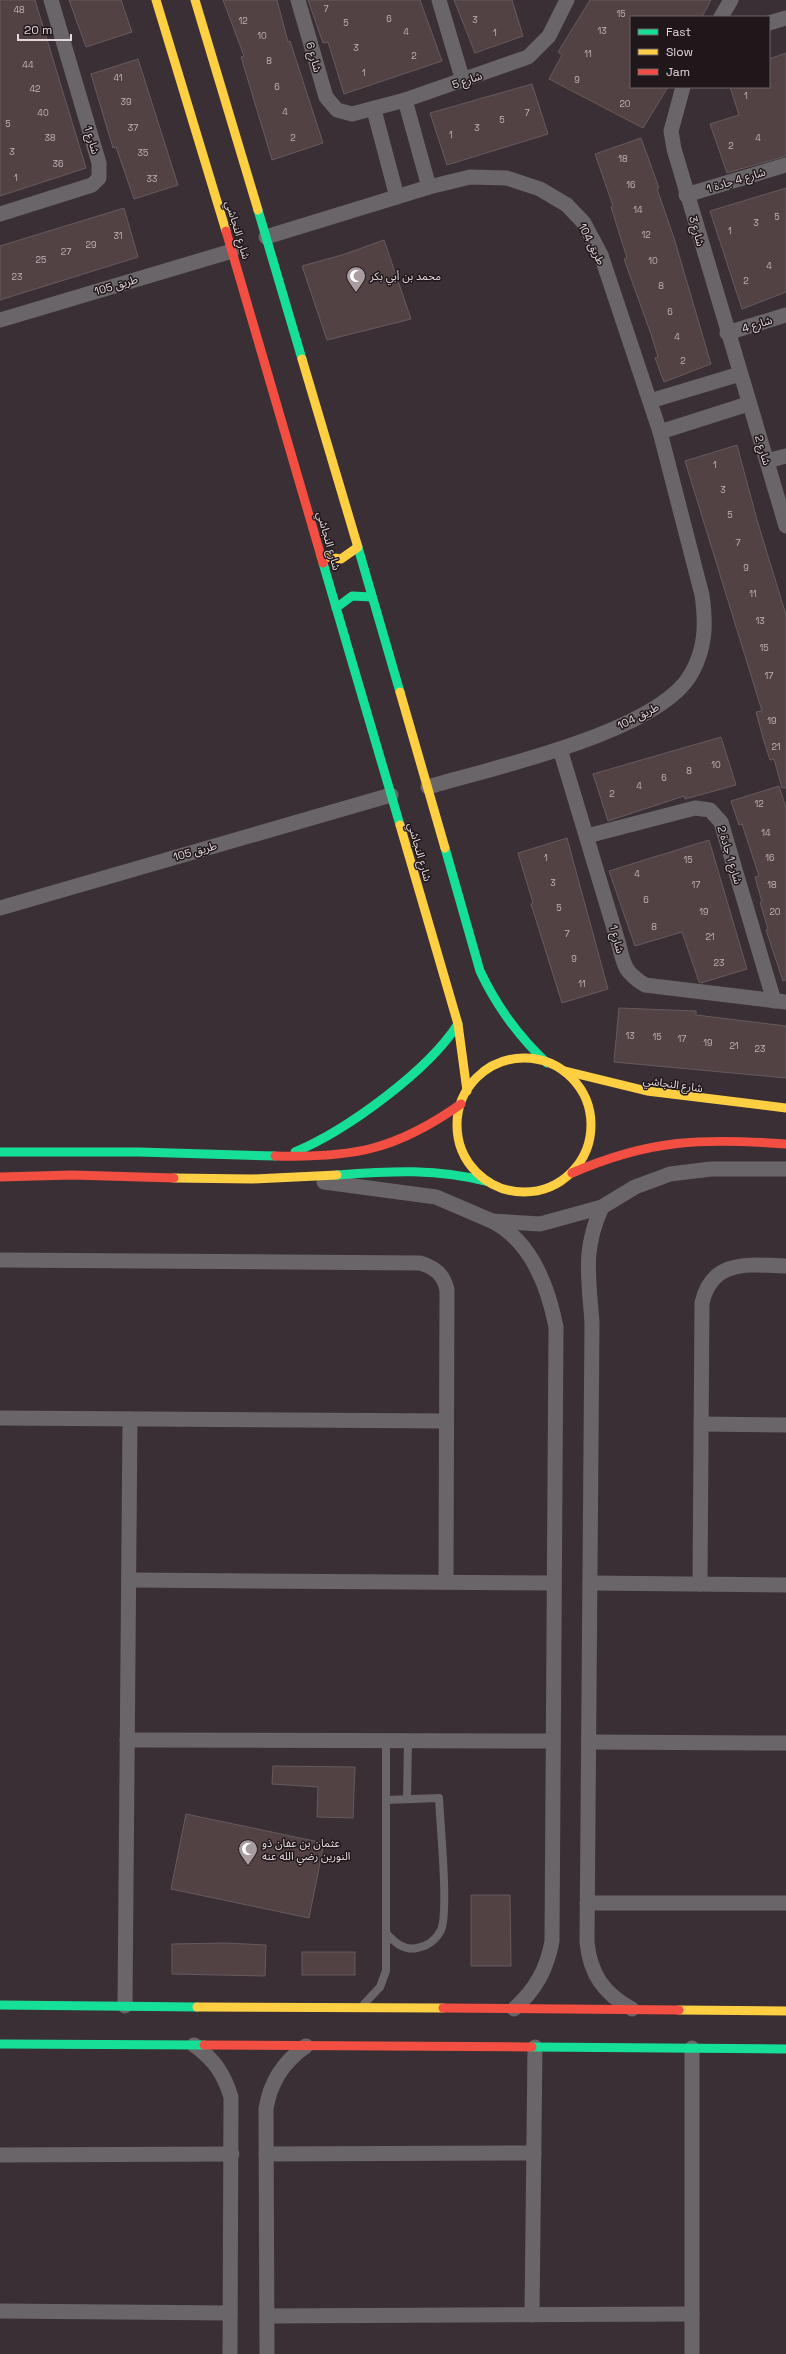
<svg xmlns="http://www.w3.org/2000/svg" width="786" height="2354" font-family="'Space Grotesk','Noto Sans Arabic',sans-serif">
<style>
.building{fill:#534244;stroke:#655b5d}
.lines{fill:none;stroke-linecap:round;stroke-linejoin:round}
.lane{stroke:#696568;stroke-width:8}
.street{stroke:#696568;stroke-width:15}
.fast{stroke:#16e098;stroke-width:9}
.slow{stroke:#ffcf43;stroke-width:9}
.jam{stroke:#f24e42;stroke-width:9}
.labels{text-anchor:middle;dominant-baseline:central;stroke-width:3;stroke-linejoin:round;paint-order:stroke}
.number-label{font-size:9px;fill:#c0b2b6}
.street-label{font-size:11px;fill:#e4d7dc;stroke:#1f171a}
.poi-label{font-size:11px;fill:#e4d7dc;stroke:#1f171a;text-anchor:start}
</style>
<rect width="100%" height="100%" fill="#3a2f34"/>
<!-- building -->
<g class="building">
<polygon points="0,0 35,0 86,168 0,196"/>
<polygon points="69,0 121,0 132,32 86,47"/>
<polygon points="223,0 277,0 288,42 290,41 323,143 272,160 241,57 244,56"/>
<polygon points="308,0 420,0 442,61 344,94 328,42 323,43"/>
<polygon points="454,0 512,0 523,36 475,53"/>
<polygon points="590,0 711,0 702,17 631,17 631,87 668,87 643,128 549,79 562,55 558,52"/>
<polygon points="786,53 786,156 727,173 710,124 739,115 730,87 769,87 769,59"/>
<polygon points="138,59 178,185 134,199 116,147 113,148 91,74"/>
<polygon points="532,84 548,134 447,165 430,113"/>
<polygon points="641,138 659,188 657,189 674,238 711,364 664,382 655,358 658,357 651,334 624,259 627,258 611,207 613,206 595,154"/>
<polygon points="786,188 786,292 742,309 710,211"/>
<polygon points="124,208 138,257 0,300 0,246"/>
<polygon points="384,240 411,319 327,340 302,266 342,255"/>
<polygon points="737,445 757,520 786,615 786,788 782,788 774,759 770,760 763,738 756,712 762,711 685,461"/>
<polygon points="721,737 736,785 685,799 684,796 608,821 593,774"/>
<polygon points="779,786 786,808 786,980 783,981 766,930 768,929 760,902 762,902 755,877 759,876 742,824 739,825 731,801"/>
<polygon points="567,838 608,989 562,1003 531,904 533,903 518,853"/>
<polygon points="709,840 747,969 701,983 699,982 682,932 635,946 609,871"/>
<polygon points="619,1008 696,1011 696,1015 786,1026 786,1078 614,1062"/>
<polygon points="273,1766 355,1767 353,1818 317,1817 318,1787 272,1784"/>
<polygon points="186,1814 324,1843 309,1918 171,1889"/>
<polygon points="471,1895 510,1895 511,1966 471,1966"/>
<polygon points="225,1943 266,1945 265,1976 172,1974 172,1944"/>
<rect x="302" y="1952" width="53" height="23"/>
</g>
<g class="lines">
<!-- lane -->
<g class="lane">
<polyline points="407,1799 408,1741"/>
<path d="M386 1800 439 1798C440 1823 449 1911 441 1930 436 1940 428 1946 417 1948 404 1951 394 1942 386 1933"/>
<polyline points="364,2004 380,1987 386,1971 386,1741"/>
</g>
<!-- street -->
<g class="street">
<polyline points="298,0 326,97 337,110 352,114 405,100 528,57 549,36 567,0"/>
<polyline points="439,0 463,81"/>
<polyline points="721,17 731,0"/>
<polyline points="769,23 786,18"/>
<polyline points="683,87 671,131 674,149 786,526"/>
<polyline points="405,100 429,187"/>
<polyline points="374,110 397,197"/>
<polyline points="686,195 786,165"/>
<polyline points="0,214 92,185 99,178 99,163 51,0"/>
<path d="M266 237 429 187 470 177 507 178 540 189 567 205 584 223 601 255 660 432 702 595C706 623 706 648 691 674 659 732 492 768 428 787"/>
<polyline points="0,320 232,251"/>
<polyline points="727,333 786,315"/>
<polyline points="650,401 740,374"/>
<polyline points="660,432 748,404"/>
<polyline points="767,461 786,456"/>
<path d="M560 749 619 945C624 967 626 973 645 985L786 1002"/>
<polyline points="587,836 695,808 710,810 721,822 774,1001"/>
<polyline points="0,908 391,795"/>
<polyline points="324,1182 436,1197 492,1221 540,1224 602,1207 635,1187 670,1174 711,1169 786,1169"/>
<path d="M602 1207C582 1250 589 1278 592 1323L587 1942C590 1974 604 1994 632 2009"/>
<path d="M492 1221C531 1241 548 1286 556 1327L552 1941C547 1969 536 1989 514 2009"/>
<path d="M0 1260 420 1263C435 1267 444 1275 447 1290L446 1582"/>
<polyline points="0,1418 446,1421"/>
<polyline points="701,1424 786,1425"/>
<polyline points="129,1580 554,1583"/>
<polyline points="590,1583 786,1585"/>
<path d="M700 1584 702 1303C712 1258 750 1265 786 1266"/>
<polyline points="127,1740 553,1741"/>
<polyline points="589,1742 786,1743"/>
<polyline points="587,1903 786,1903"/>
<polyline points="125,2006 130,1419"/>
<path d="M194 2045C214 2059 224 2074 231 2097L230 2354"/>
<polyline points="266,2154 534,2153"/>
<polyline points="0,2155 232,2154"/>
<polyline points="0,2311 230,2313"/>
<polyline points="532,2315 535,2047"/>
<polyline points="267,2316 692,2314"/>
<path d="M267 2354 266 2109C270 2082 283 2062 306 2046"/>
<polyline points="692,2354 692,2048"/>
</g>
<!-- fast -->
<g class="fast">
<polyline points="258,210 302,359"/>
<polyline points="357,544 400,692"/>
<polyline points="323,563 400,825"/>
<polyline points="336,608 352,596 372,597"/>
<path d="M445 848 480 971C497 1007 518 1036 547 1063"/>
<polyline points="0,1152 139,1152 275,1156"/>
<path d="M295 1152C347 1130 428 1071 458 1024"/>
<path d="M337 1175C389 1171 438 1168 489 1182"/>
<polyline points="0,2005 197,2007"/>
<polyline points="0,2044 204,2045"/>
<polyline points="532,2047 786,2049"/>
</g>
<!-- slow -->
<g class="slow">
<polyline points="156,0 226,231"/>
<polyline points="195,0 258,210"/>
<polyline points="302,359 357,544"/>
<polyline points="321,556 341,559 358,547"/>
<polyline points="400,692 445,848"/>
<polyline points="400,825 458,1024 467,1091"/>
<circle cx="524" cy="1125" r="67"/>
<polyline points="565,1071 647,1091 786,1108"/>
<polyline points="174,1178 252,1179 337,1175"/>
<polyline points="197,2007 443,2008"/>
<polyline points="679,2010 786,2011"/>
</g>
<!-- jam -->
<g class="jam">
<polyline points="226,231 323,563"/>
<path d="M275 1156C353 1158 396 1150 461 1104"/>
<path d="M572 1173C650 1139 703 1138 786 1144"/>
<polyline points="0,1177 72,1175 174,1178"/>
<polyline points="443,2008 679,2010"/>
<polyline points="204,2045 532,2047"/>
</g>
</g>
<!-- icons -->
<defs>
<symbol id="mosque-pin" viewBox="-11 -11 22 30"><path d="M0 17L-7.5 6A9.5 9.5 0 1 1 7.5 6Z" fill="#a89ca1" stroke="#1f171a"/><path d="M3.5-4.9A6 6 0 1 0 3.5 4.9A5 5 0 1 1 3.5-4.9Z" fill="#fff"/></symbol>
</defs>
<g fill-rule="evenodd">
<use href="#mosque-pin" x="345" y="265" width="22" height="30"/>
<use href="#mosque-pin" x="237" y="1838" width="22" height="30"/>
</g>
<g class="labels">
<!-- number labels -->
<g class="number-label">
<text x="326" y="9">7</text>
<text x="19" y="10">48</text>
<text x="621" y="14">15</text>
<text x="389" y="19">6</text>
<text x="475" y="20">3</text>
<text x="243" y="21">12</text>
<text x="346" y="23">5</text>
<text x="602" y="31">13</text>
<text x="406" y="32">4</text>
<text x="495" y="33">1</text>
<text x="262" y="36">10</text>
<text x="356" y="48">3</text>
<text x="588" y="54">11</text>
<text x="414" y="56">2</text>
<text x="269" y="61">8</text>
<text x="28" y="65">44</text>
<text x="364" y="73">1</text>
<text x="118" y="78">41</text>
<text x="577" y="80">9</text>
<text x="277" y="87">6</text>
<text x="35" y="89">42</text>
<text x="746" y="96">1</text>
<text x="126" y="102">39</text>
<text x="625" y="104">20</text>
<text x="285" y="112">4</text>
<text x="43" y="113">40</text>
<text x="527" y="113">7</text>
<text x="502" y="120">5</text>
<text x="8" y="124">5</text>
<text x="133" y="128">37</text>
<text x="477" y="128">3</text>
<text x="451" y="135">1</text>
<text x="50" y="138">38</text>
<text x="293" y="138">2</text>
<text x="758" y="138">4</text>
<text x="731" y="146">2</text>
<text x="12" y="152">3</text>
<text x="143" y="153">35</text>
<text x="623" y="159">18</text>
<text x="58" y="164">36</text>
<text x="16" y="178">1</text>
<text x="152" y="179">33</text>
<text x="631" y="185">16</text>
<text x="638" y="210">14</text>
<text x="777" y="217">5</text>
<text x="756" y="223">3</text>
<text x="730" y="231">1</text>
<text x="646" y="235">12</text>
<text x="118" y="236">31</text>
<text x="91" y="245">29</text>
<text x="66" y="252">27</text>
<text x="41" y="260">25</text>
<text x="653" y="261">10</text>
<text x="769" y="266">4</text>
<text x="17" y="277">23</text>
<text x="746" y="281">2</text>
<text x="661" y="286">8</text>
<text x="670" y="312">6</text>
<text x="677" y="337">4</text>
<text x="683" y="361">2</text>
<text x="715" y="465">1</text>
<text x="723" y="490">3</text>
<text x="730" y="515">5</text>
<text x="738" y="543">7</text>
<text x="746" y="568">9</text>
<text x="753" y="594">11</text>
<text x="760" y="621">13</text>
<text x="764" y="648">15</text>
<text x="769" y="676">17</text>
<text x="772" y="721">19</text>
<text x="776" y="747">21</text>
<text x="716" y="765">10</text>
<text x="689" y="771">8</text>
<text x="664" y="778">6</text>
<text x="639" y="786">4</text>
<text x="612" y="794">2</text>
<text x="759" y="804">12</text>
<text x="766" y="833">14</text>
<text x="546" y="858">1</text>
<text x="770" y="858">16</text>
<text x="688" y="860">15</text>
<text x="637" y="874">4</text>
<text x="553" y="883">3</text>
<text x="696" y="885">17</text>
<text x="772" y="885">18</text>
<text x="646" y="900">6</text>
<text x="559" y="908">5</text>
<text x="704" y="912">19</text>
<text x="775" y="912">20</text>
<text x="654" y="927">8</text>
<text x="567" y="934">7</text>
<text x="710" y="937">21</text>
<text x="574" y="959">9</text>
<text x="719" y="963">23</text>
<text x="582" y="984">11</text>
<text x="630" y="1036">13</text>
<text x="657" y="1037">15</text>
<text x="682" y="1039">17</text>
<text x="708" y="1043">19</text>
<text x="734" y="1046">21</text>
<text x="760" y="1049">23</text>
</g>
<!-- street labels -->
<g class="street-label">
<text transform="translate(314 57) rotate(74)">شارع 6</text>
<text transform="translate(467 80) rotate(-19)">شارع 5</text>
<text transform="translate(92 140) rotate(73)">شارع 1</text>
<text transform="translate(736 180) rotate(-17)">شارع 4 جادة 1</text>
<text transform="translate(238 230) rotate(73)">شارع النجاشي</text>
<text transform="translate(697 231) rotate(74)">شارع 3</text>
<text transform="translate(592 244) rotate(63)">طريق 104</text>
<text transform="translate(116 285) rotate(-17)">طريق 105</text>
<text transform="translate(757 324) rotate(-17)">شارع 4</text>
<text transform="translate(763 450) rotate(73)">شارع 2</text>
<text transform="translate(329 541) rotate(74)">شارع النجاشي</text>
<text transform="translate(638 716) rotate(-27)">طريق 104</text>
<text transform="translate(195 851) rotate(-16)">طريق 105</text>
<text transform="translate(420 852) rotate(74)">شارع النجاشي</text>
<text transform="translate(730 855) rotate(73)">شارع 1 جادة 2</text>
<text transform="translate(617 939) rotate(75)">شارع 1</text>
<text transform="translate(673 1084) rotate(8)">شارع النجاشي</text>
</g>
<!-- poi labels -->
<g class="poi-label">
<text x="370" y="276">محمد بن أبي بكر</text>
<text x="262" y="1843">عثمان بن عفان ذو<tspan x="262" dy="13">النورين رضي الله عنه</tspan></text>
</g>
</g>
<!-- legend -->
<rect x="630" y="16" width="140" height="72" fill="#1f171a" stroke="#6e6468"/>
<rect x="638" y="29" width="20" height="6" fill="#16e098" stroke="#6e6468"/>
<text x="666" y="36" font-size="12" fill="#e4d7dc">Fast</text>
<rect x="638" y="49" width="20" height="6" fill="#ffcf43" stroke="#6e6468"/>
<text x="666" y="56" font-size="12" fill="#e4d7dc">Slow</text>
<rect x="638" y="69" width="20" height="6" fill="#f24e42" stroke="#6e6468"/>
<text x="666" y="76" font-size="12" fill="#e4d7dc">Jam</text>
<!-- scale -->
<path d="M18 34v6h53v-6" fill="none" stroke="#e4d7dc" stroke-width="2"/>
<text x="24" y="34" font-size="12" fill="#e4d7dc" stroke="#1f171a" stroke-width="3" paint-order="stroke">20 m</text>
</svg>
